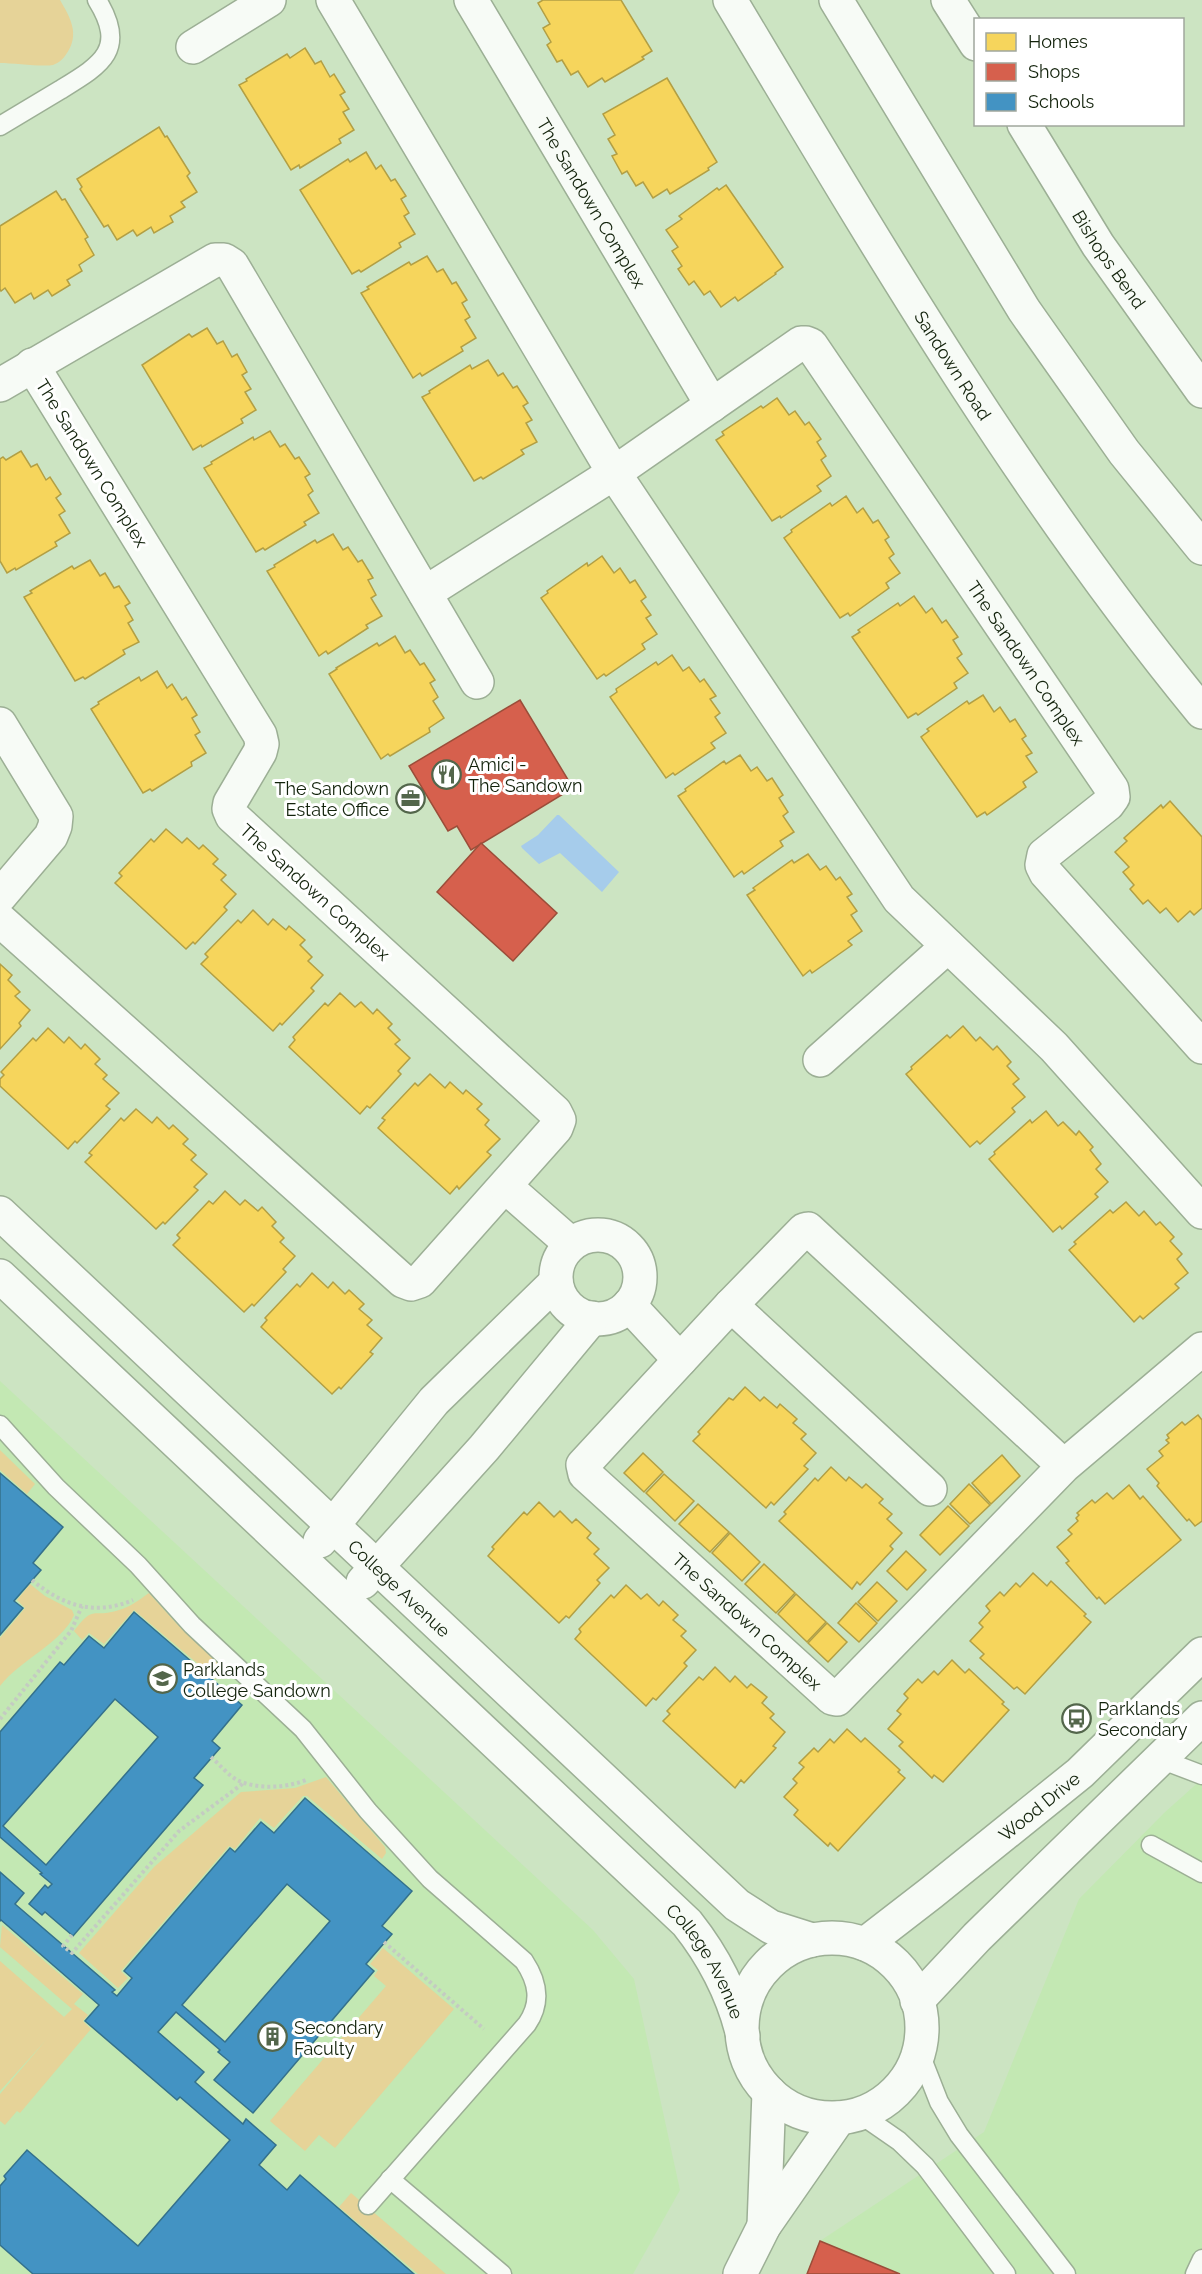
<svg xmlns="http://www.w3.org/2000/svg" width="1202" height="2274" font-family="Raleway,sans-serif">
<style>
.built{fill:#c3e8b3}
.green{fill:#e6d398}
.water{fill:#a6cceb}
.homes{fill:#f6d55c;stroke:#b29f44;stroke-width:1.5}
.shops{fill:#d6604d;stroke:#9b4d39;stroke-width:1.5}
.schools{fill:#4393c3;stroke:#34718c;stroke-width:1.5;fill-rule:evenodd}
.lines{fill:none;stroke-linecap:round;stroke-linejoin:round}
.service-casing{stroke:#9caf95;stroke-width:21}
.minor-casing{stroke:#9caf95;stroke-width:36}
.tertiary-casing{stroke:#9caf95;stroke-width:36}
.secondary-casing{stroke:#9caf95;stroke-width:36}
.path{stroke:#c4cbc2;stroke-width:4;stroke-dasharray:3 3;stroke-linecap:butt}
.service{stroke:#f7fbf6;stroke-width:18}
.minor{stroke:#f7fbf6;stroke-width:33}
.tertiary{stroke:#f7fbf6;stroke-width:33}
.secondary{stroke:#f7fbf6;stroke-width:33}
.labels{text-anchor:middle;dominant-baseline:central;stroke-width:6;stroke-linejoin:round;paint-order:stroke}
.street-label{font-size:18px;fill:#12220b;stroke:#fff}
.poi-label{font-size:18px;fill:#12220b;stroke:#fff;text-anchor:start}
</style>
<rect width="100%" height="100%" fill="#cce4c2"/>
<!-- built -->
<g class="built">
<polygon points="0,1381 593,1930 634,1979 680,2190 633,2274 0,2274"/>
<polygon points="1202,1779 1202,2274 807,2274 820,2241 984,2132 1079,1899 1164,1813"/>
</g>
<!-- green -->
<g class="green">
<path d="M0 0H60C70 17 80 34 67 53 64 58 59 63 53 65 42 67 13 63 0 63Z"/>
<polygon points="0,1450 35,1484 27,1494 0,1470"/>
<path d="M30 1584 45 1596 72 1610 74 1615C63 1642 20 1660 0 1686V1638L25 1608 17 1600Z"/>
<path d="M149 1593 177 1624 220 1659 225 1666V1670L216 1679 134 1610 104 1644 89 1633 82 1640 74 1631C95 1603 92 1619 119 1610 130 1607 139 1600 149 1593Z"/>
<polygon points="326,1777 385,1847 386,1853 382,1859 307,1796 303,1796 274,1828 260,1818 235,1849 229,1846 121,1971 128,1978 118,1988 79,1953 154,1867 241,1792 295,1788"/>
<polygon points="2,1925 83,1994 74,2004 88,2015 83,2021 91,2029 20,2113 17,2111 5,2125 0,2121 0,2094 46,2040 0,2091 0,1961 64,2017 72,2009 0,1947"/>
<polygon points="383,1948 454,2009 335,2148 319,2135 305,2151 270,2121 386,1986 374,1976 378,1970 370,1964"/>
<polygon points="351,2193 446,2274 418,2274 339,2207"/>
</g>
<!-- water -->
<polygon class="water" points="557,815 559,815 619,872 602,892 560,853 539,864 522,848 521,846 538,835"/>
<!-- homes -->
<g class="homes">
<polygon points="543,0 621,0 652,51 642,57 644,59 605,82 602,78 588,87 578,71 571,75 562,60 557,62 547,45 551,42 543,28 550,24 538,3"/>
<polygon points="305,48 315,64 321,61 330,77 334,74 345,92 340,95 349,109 343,112 354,130 339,139 341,143 300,168 299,165 291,170 239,85 247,81 246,79 287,54 290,58"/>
<polygon points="667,78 717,162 708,168 709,170 670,194 667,189 653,198 643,182 636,186 627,171 622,174 612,156 617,154 608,139 615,135 603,114"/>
<polygon points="159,127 165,137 167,136 190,173 187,176 197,192 181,202 185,207 170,216 173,222 154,233 151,227 137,236 133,230 117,240 108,225 104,227 80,189 82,187 77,179"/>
<polygon points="366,152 376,169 381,165 391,181 395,179 406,196 401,199 409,213 404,216 415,234 399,243 401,247 361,272 359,270 352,274 300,190 348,159 350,162"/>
<polygon points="726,185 783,267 775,273 776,274 738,301 735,297 721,307 710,291 704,295 694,281 689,285 678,269 682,266 672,251 678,247 666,230 682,219 679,216 717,188 719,190"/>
<polygon points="56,191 62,200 65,199 88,237 85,239 94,255 79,265 82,271 67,280 70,285 52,296 48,290 34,299 31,293 15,303 5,288 1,291 0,289 0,226"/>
<polygon points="427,256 437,272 443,269 452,284 456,282 467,300 462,303 470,317 465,320 476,338 461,347 463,351 422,376 420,373 413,378 361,293 369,289 367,287 409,262 411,265"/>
<polygon points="207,328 217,344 223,341 232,357 237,354 247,372 242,375 251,389 245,392 256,410 241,419 243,423 202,447 201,445 193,450 142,365 189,334 192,337"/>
<polygon points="488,360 498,376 503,373 513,388 517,386 528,403 523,406 532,420 526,423 537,442 521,450 524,454 483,479 481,477 474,481 422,397 430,393 429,391 470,365 472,369"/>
<polygon points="777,398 789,415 795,411 805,425 809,422 821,439 817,442 826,456 821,460 831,476 817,486 821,491 781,518 780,516 772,521 716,440 724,435 722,432 761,406 763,408"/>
<polygon points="270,431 280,447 285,444 295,459 299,457 310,474 305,477 313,491 308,495 319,513 304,522 306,525 265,550 263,548 256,552 204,468 212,464 211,462 253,437 254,440"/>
<polygon points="21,451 31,467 37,464 46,480 50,477 61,494 56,498 65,511 59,515 70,533 55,542 57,546 16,570 15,568 7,573 0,561 0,459 3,457 6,460"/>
<polygon points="846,496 857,513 863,508 873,523 878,520 889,537 885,540 894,554 889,558 900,573 886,583 889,588 850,616 848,613 840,618 784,538 792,532 791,530 830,503 832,506"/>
<polygon points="333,534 343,550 348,547 358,562 362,560 373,578 368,580 376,595 371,598 382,616 366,625 368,628 328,654 326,651 319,656 267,571 275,567 274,565 315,540 317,543"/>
<polygon points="602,556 614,573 620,568 630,583 635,580 646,597 641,601 651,615 646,618 657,634 642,644 645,649 606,676 604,674 597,679 541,598 548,593 547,591 587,563 588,566"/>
<polygon points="90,560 100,576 105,573 114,588 119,586 130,603 125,606 133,620 128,623 139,642 123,650 125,654 85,679 83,677 75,681 24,597 32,593 30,591 72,566 74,569"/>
<polygon points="914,596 926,613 932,608 942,623 946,620 958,637 953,640 962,654 957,658 968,673 954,683 957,688 918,715 916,713 908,718 852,637 860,632 858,630 898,603 900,606"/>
<polygon points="395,636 405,653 410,650 420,665 424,663 435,680 430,683 438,697 433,701 444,718 429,728 430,732 390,756 388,754 381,759 329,674 337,669 336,668 377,643 379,646"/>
<polygon points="672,655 683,671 689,667 700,682 704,679 716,696 710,699 720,713 715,717 726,733 711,743 715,748 675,775 673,773 666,778 610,697 617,692 616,689 656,662 658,665"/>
<polygon points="157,671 167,688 172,684 182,700 186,697 197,715 192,718 200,732 195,735 206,753 191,762 192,766 152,791 150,789 143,793 91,709 99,704 98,702 139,677 141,681"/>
<polygon points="983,695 994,712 1000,707 1010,722 1015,719 1026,736 1022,739 1032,753 1026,756 1037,772 1023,782 1026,787 987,815 985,812 977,817 921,737 929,731 927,729 967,701 969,704"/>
<polygon points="740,755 751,771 757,767 767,781 772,778 783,795 779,798 788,812 783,816 794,832 780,841 783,846 744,874 742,871 734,877 678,796 686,791 685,789 724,761 726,764"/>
<polygon points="1170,801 1202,837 1202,908 1194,915 1190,911 1178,922 1166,908 1160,913 1148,900 1143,904 1130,889 1134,885 1123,872 1129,867 1115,852 1127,841 1124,838 1161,805 1163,808"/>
<polygon points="166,829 182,843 187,838 199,849 203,845 218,859 213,864 226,875 221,880 236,894 224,907 227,910 195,944 193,942 186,949 115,883 122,876 119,873 151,839 154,842"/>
<polygon points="808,854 820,870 826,866 836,880 840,877 852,894 847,897 857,911 851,915 862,931 848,941 852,945 812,973 810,970 803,976 747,895 755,890 753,888 792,860 794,863"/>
<polygon points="253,910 268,925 273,919 286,930 289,926 305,940 300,945 312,957 308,961 323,975 311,988 314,991 282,1025 280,1023 273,1031 201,964 208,957 205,954 238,920 241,923"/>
<polygon points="0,964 12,975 8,980 20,992 15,996 30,1010 19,1023 21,1026 0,1049"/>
<polygon points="340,993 355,1007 361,1002 373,1014 377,1009 392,1024 388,1028 400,1040 395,1044 410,1058 398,1071 401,1074 370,1108 367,1106 360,1114 289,1047 295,1040 293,1037 325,1003 328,1006"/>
<polygon points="963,1026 976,1041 980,1037 993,1050 997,1046 1011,1062 1007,1066 1019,1079 1013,1084 1025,1097 1012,1108 1015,1112 980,1144 977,1141 970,1147 906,1074 912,1069 911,1067 947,1035 950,1038"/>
<polygon points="48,1028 64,1043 69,1037 81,1049 85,1044 100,1059 95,1064 107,1075 103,1079 119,1093 106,1106 110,1109 77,1143 75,1141 68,1149 0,1086 0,1079 4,1075 1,1072 33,1038 36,1041"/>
<polygon points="430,1074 445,1088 450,1082 463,1094 466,1090 482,1104 477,1109 489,1120 485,1125 500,1139 487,1152 491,1155 459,1189 457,1186 450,1194 378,1128 385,1120 382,1118 415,1083 418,1086"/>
<polygon points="136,1109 152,1123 157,1117 169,1129 173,1125 188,1139 183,1144 196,1155 191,1160 207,1174 194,1187 198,1190 165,1224 163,1222 156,1229 85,1162 92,1155 89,1153 121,1118 124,1121"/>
<polygon points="1046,1111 1058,1126 1063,1122 1076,1135 1079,1131 1093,1147 1090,1150 1101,1164 1096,1169 1108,1182 1095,1194 1098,1197 1062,1229 1060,1226 1053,1232 989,1159 995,1154 994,1152 1030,1120 1032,1123"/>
<polygon points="225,1191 240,1205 245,1200 258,1211 262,1207 276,1222 272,1226 284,1238 280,1242 295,1256 283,1269 286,1272 254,1306 252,1304 244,1312 173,1245 180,1238 177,1235 209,1201 213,1204"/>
<polygon points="1126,1202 1139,1216 1144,1211 1156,1225 1160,1222 1174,1237 1170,1241 1182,1254 1177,1259 1188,1273 1175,1284 1179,1288 1143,1319 1140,1316 1134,1322 1069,1250 1076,1244 1074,1242 1110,1210 1113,1213"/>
<polygon points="312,1273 328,1288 333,1282 345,1294 349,1290 364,1304 359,1309 372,1320 367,1325 382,1338 370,1352 373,1354 341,1389 339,1387 332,1394 261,1327 267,1320 265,1318 297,1284 300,1287"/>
<polygon points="745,1387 760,1401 764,1397 777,1408 780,1404 797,1419 793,1423 806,1434 801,1439 816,1453 804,1466 808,1469 774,1505 771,1502 766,1508 693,1441 700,1434 698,1432 729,1398 733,1400"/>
<polygon points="1198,1415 1202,1420 1202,1521 1195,1526 1189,1519 1187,1521 1157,1486 1159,1483 1147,1469 1163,1456 1159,1451 1169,1443 1166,1440 1169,1438 1167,1435 1182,1422 1185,1425"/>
<polygon points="643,1453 663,1472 644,1492 624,1473"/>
<polygon points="1002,1455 1020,1476 991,1504 972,1483"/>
<polygon points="831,1467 846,1481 849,1477 862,1488 866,1484 883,1499 879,1503 892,1514 887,1519 902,1533 890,1546 893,1549 860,1585 857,1582 852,1589 779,1521 786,1514 784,1512 815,1478 818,1481"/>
<polygon points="664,1474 694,1501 675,1521 646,1493"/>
<polygon points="969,1484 990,1505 970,1524 950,1504"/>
<polygon points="1129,1485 1140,1499 1143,1496 1181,1540 1105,1604 1099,1597 1097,1599 1066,1563 1069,1561 1057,1547 1072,1534 1068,1530 1078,1521 1076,1518 1079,1515 1077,1513 1092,1500 1095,1503 1107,1493 1113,1499"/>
<polygon points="539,1502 554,1517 560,1511 572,1523 576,1519 591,1533 587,1538 599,1549 594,1554 609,1568 597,1580 600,1583 569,1618 566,1616 559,1623 488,1556 494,1549 492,1547 524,1512 527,1515"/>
<polygon points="698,1504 729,1532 710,1552 679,1524"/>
<polygon points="948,1506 969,1526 940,1555 920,1535"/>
<polygon points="730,1533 760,1562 742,1581 712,1553"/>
<polygon points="906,1551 926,1570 907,1590 887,1571"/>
<polygon points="764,1564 795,1593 776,1613 745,1584"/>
<polygon points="1033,1573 1047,1586 1051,1581 1086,1614 1084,1616 1091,1622 1025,1694 1017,1687 1014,1689 980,1658 984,1654 970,1641 983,1627 979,1623 990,1611 986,1606 1000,1592 1004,1596 1016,1583 1020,1587"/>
<polygon points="877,1582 897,1601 878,1621 858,1602"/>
<polygon points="626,1585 641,1599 647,1594 659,1606 663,1601 678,1615 673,1620 686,1631 681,1636 696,1650 684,1663 687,1666 656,1700 653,1698 646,1706 575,1639 581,1632 579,1629 611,1595 614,1598"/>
<polygon points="796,1594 826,1622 807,1642 778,1614"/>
<polygon points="856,1603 877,1623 859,1642 838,1623"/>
<polygon points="827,1623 847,1642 828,1662 808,1643"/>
<polygon points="952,1660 965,1673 969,1669 1004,1702 1002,1704 1009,1710 943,1782 934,1775 932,1778 899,1746 903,1742 888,1729 901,1714 897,1711 908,1698 904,1694 918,1679 922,1683 934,1671 938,1675"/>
<polygon points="715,1667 730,1682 735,1676 747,1688 751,1684 767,1697 762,1703 774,1714 770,1718 785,1732 773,1746 776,1748 744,1783 741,1780 735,1788 663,1721 670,1714 667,1711 699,1677 703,1680"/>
<polygon points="847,1729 861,1742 865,1738 900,1770 898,1772 905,1778 838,1851 830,1843 828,1846 794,1815 798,1810 784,1797 797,1783 793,1779 804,1767 799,1763 814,1748 818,1752 830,1739 834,1743"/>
</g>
<!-- shops -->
<g class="shops">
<polygon points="520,700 573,788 471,850 457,826 448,831 409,766"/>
<polygon points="481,843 557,913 513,961 437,892"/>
<polygon points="820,2241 900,2274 807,2274"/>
</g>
<!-- schools -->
<g class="schools">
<polygon points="0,1473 63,1527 33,1563 41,1570 14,1601 23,1608 0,1635"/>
<path d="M134 1612 242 1705 212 1741 220 1748 194 1778 203 1785 73 1936 45 1912 42 1915 29 1904 45 1885 48 1888 52 1884 40 1874 42 1873 0 1837V1732L60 1662 64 1665 89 1636 104 1648ZM115 1699 158 1737 46 1865 3 1826Z"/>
<path d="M305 1798 412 1891 382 1926 392 1934 366 1964 374 1971 253 2113 214 2080 230 2062 218 2052 220 2050 176 2012 158 2032 204 2072 195 2082 243 2124 246 2119 276 2145 259 2165 287 2190 300 2175 414 2274H33L0 2245V2186L6 2179 4 2176 27 2150 138 2246 230 2140 180 2097 177 2100 85 2021 99 2005 1 1920 0 1921V1872L24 1893 15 1904 115 1990 112 1992 117 1996 132 1978 124 1971 230 1848 235 1852 261 1822 274 1833ZM287 1884 330 1921 225 2042 182 2005Z"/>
</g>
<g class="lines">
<defs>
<g id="service">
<path d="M0 126C20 114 40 102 60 90 101 65 128 50 97 0"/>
<path d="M0 1425 56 1487 138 1565 192 1625 303 1729 368 1811 430 1879 524 1961C538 1982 542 2002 527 2024L368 2205"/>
<polyline points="1160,1759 1202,1775"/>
<polyline points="1151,1845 1202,1873"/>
<polyline points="919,2051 939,2102 959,2135 1066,2274"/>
<polyline points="860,2114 899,2141 925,2166 1006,2274"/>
<polyline points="390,2179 502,2274"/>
<polyline points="1195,2274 1202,2259"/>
</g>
<g id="minor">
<polyline points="333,0 614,473 899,899 1054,1047 1202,1212"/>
<path id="s1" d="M471 0 712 405"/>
<polyline points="948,0 976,44"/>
<polyline points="193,47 269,0"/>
<path id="s2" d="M1024 124 1098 245 1202 391"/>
<polyline points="0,385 215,260 224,260 232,265 477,682"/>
<path id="s3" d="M425 593 614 473 801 343H806L811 345 1112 789 1113 797 1108 804 1044 855 1042 865 1046 873 1202 1047"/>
<polyline points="0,724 56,816 55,826 51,836 0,896"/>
<polyline points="0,920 403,1281 411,1284 420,1281 556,1128 559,1120 555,1112 232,816 229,809 230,803 260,752 262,744 260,735 32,365"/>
<polyline points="820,1060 948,946"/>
<polyline points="506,1187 571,1244"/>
<path id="s4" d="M0 1213 737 1905 771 1927 812 1940"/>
<circle cx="598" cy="1277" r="42"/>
<path id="s5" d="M0 1276 687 1923C714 1957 733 1994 743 2036"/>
<polyline points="629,1305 680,1360"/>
<polyline points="731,1305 930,1489"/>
<path id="s6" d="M1064 1466 808 1229 804 1230 731 1305 583 1465 585 1474 832 1698 837 1699 1064 1466 1202 1349"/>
<polyline points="320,1541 434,1401 556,1282"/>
<polyline points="363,1582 484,1448 592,1318"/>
</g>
<g id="tertiary">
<circle cx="832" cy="2028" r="90"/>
<path id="s7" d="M865 1944 931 1893 1080 1773 1202 1654"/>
<polyline points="917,2001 977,1937 1202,1718"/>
<polyline points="764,2226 769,2092"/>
<polyline points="740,2274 764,2226 839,2118"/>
</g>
<g id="secondary">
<path id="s8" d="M730 0C876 244 1021 492 1202 712"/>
<polyline points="836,0 1024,310 1124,452 1202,548"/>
</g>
</defs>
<!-- service casing -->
<use href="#service" class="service-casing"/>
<!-- minor casing -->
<use href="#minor" class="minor-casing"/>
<!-- tertiary casing -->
<use href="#tertiary" class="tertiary-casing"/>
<!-- secondary casing -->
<use href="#secondary" class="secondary-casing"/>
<!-- path -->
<g class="path">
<path d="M32 1580C63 1606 95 1616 133 1600"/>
<polyline points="0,1719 71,1631 82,1606"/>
<path d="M211 1757C219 1764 228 1775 237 1780 257 1790 289 1788 308 1779"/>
<polyline points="72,1935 63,1946 72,1953 179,1831 245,1782"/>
<polyline points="384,1942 484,2029"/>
</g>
<!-- service -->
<use href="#service" class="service"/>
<!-- minor -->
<use href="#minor" class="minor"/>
<!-- tertiary -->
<use href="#tertiary" class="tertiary"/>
<!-- secondary -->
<use href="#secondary" class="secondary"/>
</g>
<!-- icons -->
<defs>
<symbol id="restaurant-ring" viewBox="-11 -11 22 22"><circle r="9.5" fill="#fff" stroke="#53664b" stroke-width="1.5"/><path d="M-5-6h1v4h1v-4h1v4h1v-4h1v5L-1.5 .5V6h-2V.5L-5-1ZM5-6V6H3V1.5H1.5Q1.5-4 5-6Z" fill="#53664b"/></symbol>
<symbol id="office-ring" viewBox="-11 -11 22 22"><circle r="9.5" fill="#fff" stroke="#53664b" stroke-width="1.5"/><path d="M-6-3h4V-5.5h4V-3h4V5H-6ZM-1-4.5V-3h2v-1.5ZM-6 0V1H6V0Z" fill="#53664b"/></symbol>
<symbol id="school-ring" viewBox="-11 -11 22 22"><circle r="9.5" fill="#fff" stroke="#53664b" stroke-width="1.5"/><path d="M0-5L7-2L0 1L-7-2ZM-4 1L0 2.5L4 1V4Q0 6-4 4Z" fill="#53664b"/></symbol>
<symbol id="bus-ring" viewBox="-11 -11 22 22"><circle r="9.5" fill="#fff" stroke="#53664b" stroke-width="1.5"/><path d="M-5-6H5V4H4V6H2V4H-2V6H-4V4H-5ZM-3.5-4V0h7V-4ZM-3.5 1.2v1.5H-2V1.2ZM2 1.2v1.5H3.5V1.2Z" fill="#53664b"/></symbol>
<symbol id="building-ring" viewBox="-11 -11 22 22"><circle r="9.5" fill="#fff" stroke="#53664b" stroke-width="1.5"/><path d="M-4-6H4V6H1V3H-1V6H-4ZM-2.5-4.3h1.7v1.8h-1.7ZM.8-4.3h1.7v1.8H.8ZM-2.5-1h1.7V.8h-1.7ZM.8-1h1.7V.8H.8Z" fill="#53664b"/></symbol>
</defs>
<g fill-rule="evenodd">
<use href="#restaurant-ring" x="430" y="758" width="33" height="33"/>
<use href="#office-ring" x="394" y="782" width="33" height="33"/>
<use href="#school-ring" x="146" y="1662" width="33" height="33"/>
<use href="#bus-ring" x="1060" y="1702" width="33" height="33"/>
<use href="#building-ring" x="256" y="2020" width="33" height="33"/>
</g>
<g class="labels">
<!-- street labels -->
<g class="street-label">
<text stroke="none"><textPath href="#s1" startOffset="236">The Sandown Complex</textPath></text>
<text stroke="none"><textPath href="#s2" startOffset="160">Bishops Bend</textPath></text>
<text stroke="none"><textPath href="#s8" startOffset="428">Sandown Road</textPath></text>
<text transform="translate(92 463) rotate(58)">The Sandown Complex</text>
<text stroke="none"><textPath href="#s3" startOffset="846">The Sandown Complex</textPath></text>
<text transform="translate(315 892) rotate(42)">The Sandown Complex</text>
<text stroke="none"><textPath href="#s4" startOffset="548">College Avenue</textPath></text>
<text stroke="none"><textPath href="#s6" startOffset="904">The Sandown Complex</textPath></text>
<text stroke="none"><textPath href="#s7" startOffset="222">Wood Drive</textPath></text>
<text stroke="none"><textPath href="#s5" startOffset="986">College Avenue</textPath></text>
</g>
<!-- poi labels -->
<g class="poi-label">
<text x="468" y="764">Amici -<tspan x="468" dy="21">The Sandown</tspan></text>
<text x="389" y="788" text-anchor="end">The Sandown<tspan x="389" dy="21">Estate Office</tspan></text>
<text x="183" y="1669">Parklands<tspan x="183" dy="21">College Sandown</tspan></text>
<text x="1098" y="1708">Parklands<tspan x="1098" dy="21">Secondary</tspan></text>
<text x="294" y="2027">Secondary<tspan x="294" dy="21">Faculty</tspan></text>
</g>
</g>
<!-- legend -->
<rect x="974" y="18" width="210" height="108" fill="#ffffff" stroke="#a0a79d" stroke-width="1.5"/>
<rect x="986" y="33" width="30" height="18" fill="#f6d55c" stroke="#a0a79d" stroke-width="1.5"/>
<text x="1028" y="48" font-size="18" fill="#12220b">Homes</text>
<rect x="986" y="63" width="30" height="18" fill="#d6604d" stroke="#a0a79d" stroke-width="1.5"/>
<text x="1028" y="78" font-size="18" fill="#12220b">Shops</text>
<rect x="986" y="93" width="30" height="18" fill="#4393c3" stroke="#a0a79d" stroke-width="1.5"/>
<text x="1028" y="108" font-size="18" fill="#12220b">Schools</text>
</svg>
